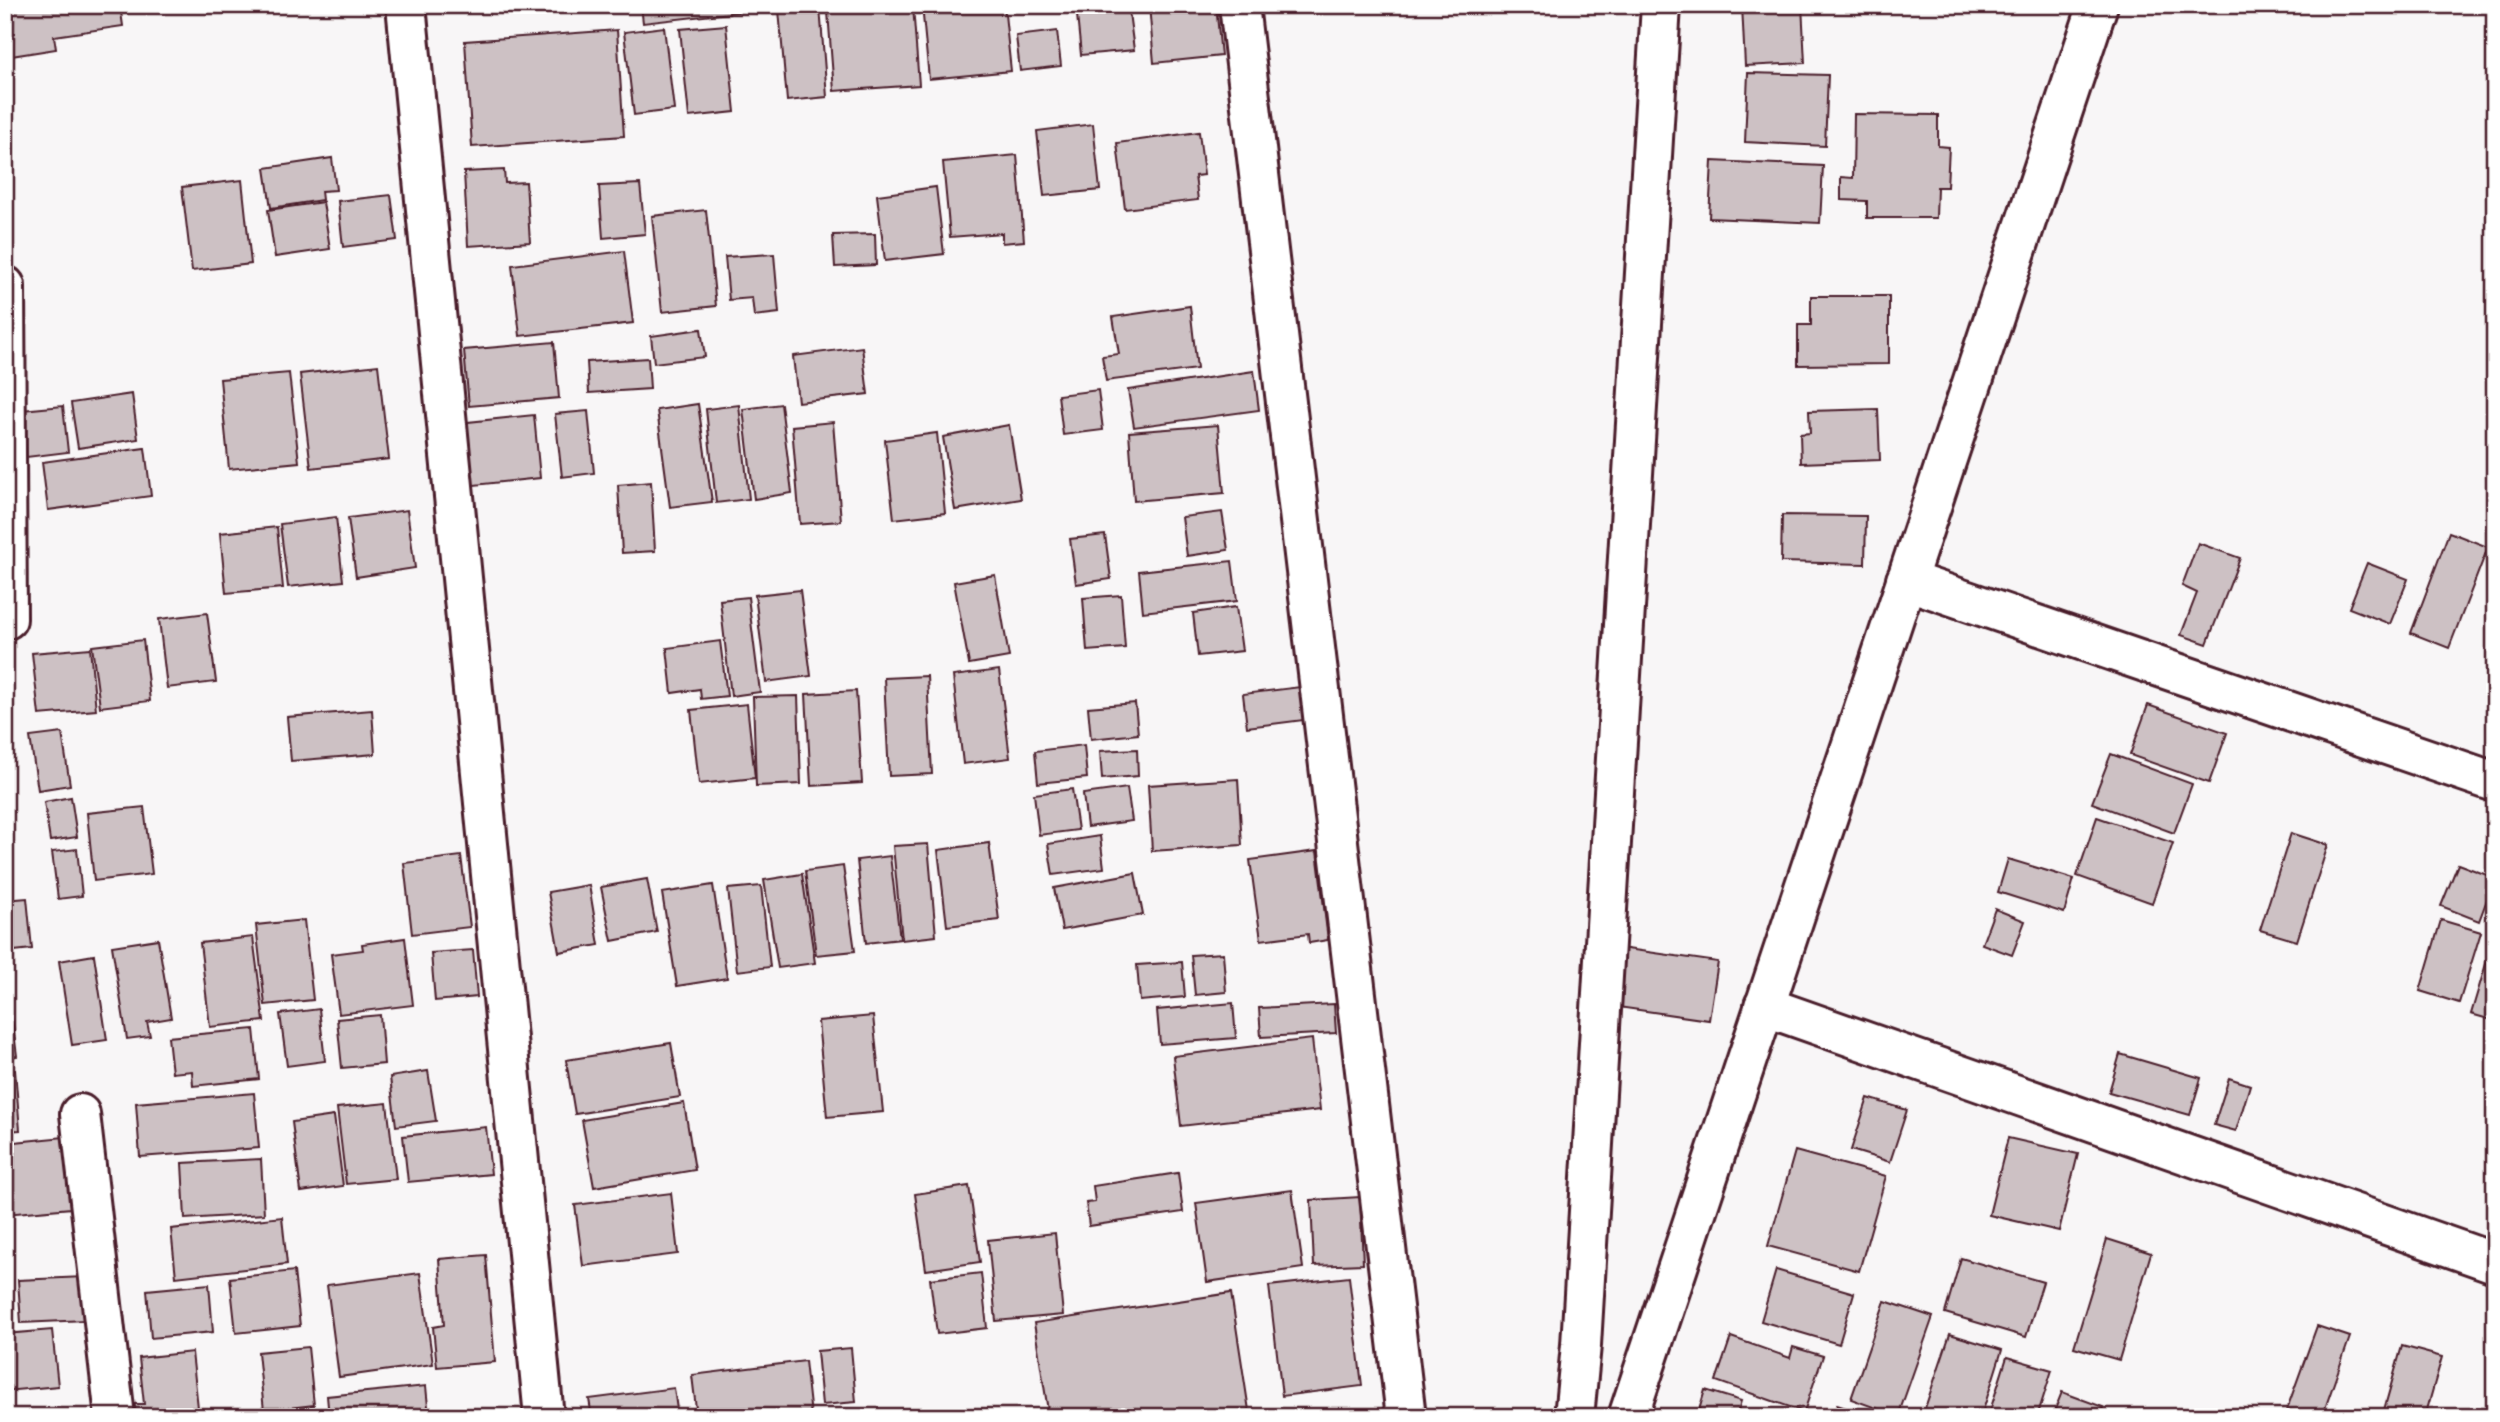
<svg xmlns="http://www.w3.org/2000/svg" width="2500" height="1422" font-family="'Balsamiq Sans',sans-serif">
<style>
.building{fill:#cdc1c4;stroke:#4a1f2b;stroke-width:2}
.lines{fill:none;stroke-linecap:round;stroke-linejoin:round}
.street-casing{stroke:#4a1f2b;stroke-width:44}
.street{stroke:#fff;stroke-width:38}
</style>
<rect width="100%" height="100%" fill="#f8f6f7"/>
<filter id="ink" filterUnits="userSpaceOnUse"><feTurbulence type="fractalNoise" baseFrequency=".0143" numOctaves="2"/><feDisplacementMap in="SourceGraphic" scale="14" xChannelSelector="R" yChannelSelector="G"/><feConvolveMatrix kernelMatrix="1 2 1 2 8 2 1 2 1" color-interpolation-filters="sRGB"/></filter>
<g filter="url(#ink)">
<!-- building -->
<g class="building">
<polygon points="5,5 120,5 123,26 54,36 56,49 5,57"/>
<polygon points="641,5 747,5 748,11 643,23"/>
<polygon points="922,5 1004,5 1011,71 929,79"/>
<polygon points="1076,5 1128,5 1134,50 1081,55"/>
<polygon points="1149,5 1216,5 1221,56 1154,63"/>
<polygon points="1742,5 1802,5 1805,63 1745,66"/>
<polygon points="913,6 919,85 834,91 828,12"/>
<polygon points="820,7 827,97 787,101 779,10"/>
<polygon points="726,25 735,112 689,117 680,29"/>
<polygon points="664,27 674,110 634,115 624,32"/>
<polygon points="617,30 624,136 472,147 465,41"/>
<polygon points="1057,31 1061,66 1020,71 1016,36"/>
<polygon points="1748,73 1828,75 1825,146 1745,142"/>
<polygon points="1854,114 1938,115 1938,146 1949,147 1947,187 1937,187 1936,218 1867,218 1867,201 1841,200 1841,177 1853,178"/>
<polygon points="1093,124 1100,190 1044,196 1037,131"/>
<polygon points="1199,132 1204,175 1195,176 1198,200 1125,209 1117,143"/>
<polygon points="1017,155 1024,241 1002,243 1002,233 950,237 943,162"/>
<polygon points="332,158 336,190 321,191 322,200 271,208 265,168"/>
<polygon points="1712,161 1823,166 1820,223 1709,218"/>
<polygon points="504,170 505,183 526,182 530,242 468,246 464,172"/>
<polygon points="242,180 251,264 192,271 182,187"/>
<polygon points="640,184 645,234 603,238 599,186"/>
<polygon points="936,187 944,254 885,261 877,195"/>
<polygon points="391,195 397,240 343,247 338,201"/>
<polygon points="323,202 330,249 275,257 268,210"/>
<polygon points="706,210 716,306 662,312 652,216"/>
<polygon points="875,234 876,265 835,267 833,235"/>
<polygon points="624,251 633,323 520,336 512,265"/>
<polygon points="774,254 779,313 754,316 752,298 729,300 725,257"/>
<polygon points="1811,296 1889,296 1889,364 1798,365 1798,325 1811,325"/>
<polygon points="1190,306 1197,369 1106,381 1102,356 1119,354 1113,317"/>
<polygon points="701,329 705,357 654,363 651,336"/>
<polygon points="554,342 559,398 469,406 464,350"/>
<polygon points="862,347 868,394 798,402 793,356"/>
<polygon points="648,358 650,389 589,393 587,362"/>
<polygon points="378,365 389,459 311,468 300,374"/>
<polygon points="1254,371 1259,410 1134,427 1128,390"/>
<polygon points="289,373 299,462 229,469 220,379"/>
<polygon points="1098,390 1103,430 1063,435 1058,395"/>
<polygon points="132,394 138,439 78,448 71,403"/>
<polygon points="698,404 712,502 670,507 657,410"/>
<polygon points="781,404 792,493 754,499 743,409"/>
<polygon points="739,405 749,499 716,503 706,409"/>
<polygon points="63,406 68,452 27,457 22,410"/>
<polygon points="1878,409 1880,460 1801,463 1800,434 1810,433 1809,411"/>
<polygon points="588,411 594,473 562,477 555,414"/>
<polygon points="534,415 540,478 456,487 449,424"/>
<polygon points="833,422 841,521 800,524 792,426"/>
<polygon points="1009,425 1021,499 955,510 943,437"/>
<polygon points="1218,425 1224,493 1134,501 1129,432"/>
<polygon points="937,433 945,513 894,519 885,440"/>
<polygon points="145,448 151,496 48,510 42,462"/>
<polygon points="651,482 655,551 622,553 618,485"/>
<polygon points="407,510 415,568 356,577 348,518"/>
<polygon points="1222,512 1228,550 1187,556 1182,517"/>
<polygon points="1782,515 1866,516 1865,564 1781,562"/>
<polygon points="336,517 343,581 288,587 280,524"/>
<polygon points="277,527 283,588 226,593 220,533"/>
<polygon points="2449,532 2488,547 2449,648 2411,633"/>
<polygon points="1105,535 1111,579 1076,584 1070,539"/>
<polygon points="2198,543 2240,558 2207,644 2181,635 2197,593 2182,586"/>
<polygon points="1232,561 1237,601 1143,612 1139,571"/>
<polygon points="2367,563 2408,579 2390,624 2349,608"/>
<polygon points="995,575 1009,657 969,664 954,582"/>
<polygon points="800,590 811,676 766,682 755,595"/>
<polygon points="1121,595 1125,648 1087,651 1083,598"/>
<polygon points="748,597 760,692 731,696 720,600"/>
<polygon points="1236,607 1242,651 1198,656 1193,613"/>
<polygon points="207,613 216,682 167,688 159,619"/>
<polygon points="143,640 150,701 100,707 92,646"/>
<polygon points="720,641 727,696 701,699 700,689 672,693 667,648"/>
<polygon points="90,648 96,710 39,715 32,653"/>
<polygon points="999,670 1010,758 963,764 953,676"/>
<polygon points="927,676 932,774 889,776 884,678"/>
<polygon points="1300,687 1304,720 1247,727 1243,694"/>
<polygon points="856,691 862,783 811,786 806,694"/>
<polygon points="798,696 801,784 756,786 753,697"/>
<polygon points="1135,703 1138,734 1091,739 1088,707"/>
<polygon points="747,704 755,778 699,784 691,710"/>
<polygon points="2148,705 2227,733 2209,783 2130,755"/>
<polygon points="372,710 375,754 291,761 287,717"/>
<polygon points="62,733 70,785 38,790 30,737"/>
<polygon points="1084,745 1087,778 1038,783 1035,751"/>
<polygon points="1137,749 1138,776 1102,779 1100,751"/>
<polygon points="2111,754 2192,784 2174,833 2092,803"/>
<polygon points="1238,779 1242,845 1152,851 1148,785"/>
<polygon points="1127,788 1132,821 1087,827 1083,794"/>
<polygon points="1072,789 1078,830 1039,835 1034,794"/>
<polygon points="71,797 77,837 50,841 44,802"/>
<polygon points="144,807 152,874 94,881 87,813"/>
<polygon points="2097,817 2173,843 2152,903 2077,876"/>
<polygon points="2291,833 2328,845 2297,941 2260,930"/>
<polygon points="1100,836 1104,868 1053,875 1048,844"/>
<polygon points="989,843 999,920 947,926 938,850"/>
<polygon points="928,844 936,936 902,940 893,846"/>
<polygon points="77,849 82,896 58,899 52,852"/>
<polygon points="1317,851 1328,940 1309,943 1308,934 1261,940 1250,860"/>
<polygon points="461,856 470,927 412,934 404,863"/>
<polygon points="890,856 900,939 866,943 857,860"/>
<polygon points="2008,859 2074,879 2064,913 1998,892"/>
<polygon points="2458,864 2495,878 2479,921 2441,906"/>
<polygon points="843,866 855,951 816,955 805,871"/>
<polygon points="1135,873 1143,915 1062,930 1054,888"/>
<polygon points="802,874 815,963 778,968 764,880"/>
<polygon points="647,879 657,932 612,941 601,887"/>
<polygon points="589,885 599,945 559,952 548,892"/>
<polygon points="713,885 727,978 677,986 662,893"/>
<polygon points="761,886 770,967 737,971 728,889"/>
<polygon points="27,898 32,949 5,952 5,900"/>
<polygon points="1995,909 2025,921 2012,955 1982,944"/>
<polygon points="304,920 313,1000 265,1005 256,925"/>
<polygon points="2441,920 2481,932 2459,1003 2420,991"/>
<polygon points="253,937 264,1021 210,1027 200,943"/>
<polygon points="2494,937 2495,937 2495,1021 2471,1014"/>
<polygon points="405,938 413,1005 339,1014 331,954 363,950 362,944"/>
<polygon points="158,939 171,1018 147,1022 150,1036 127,1039 112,946"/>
<polygon points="1620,948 1718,962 1709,1020 1611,1006"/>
<polygon points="473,950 477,997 435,1001 431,953"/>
<polygon points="1223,953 1226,992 1195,995 1191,955"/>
<polygon points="94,955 107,1040 72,1045 59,961"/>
<polygon points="1182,962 1185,997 1140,1001 1137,965"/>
<polygon points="5,963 17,1056 5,1058"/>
<polygon points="1233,1003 1236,1038 1160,1044 1157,1010"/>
<polygon points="1334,1004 1336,1033 1261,1037 1259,1008"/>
<polygon points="319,1009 325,1061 287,1066 280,1014"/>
<polygon points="380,1015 384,1064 342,1068 337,1019"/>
<polygon points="873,1016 883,1112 827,1117 818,1021"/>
<polygon points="254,1029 259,1079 193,1086 192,1071 172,1073 168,1037"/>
<polygon points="1312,1039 1320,1110 1181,1126 1173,1056"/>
<polygon points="671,1043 680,1097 575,1114 566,1060"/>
<polygon points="2120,1054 2201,1078 2190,1115 2109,1092"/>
<polygon points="5,1070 15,1070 20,1130 5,1131"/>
<polygon points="428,1071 436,1121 396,1126 390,1077"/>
<polygon points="2229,1078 2250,1085 2236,1131 2214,1125"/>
<polygon points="254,1093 259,1148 140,1157 136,1103"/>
<polygon points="1868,1098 1907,1110 1890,1162 1851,1150"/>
<polygon points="387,1103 396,1179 346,1184 337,1108"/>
<polygon points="684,1103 695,1170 594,1187 582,1120"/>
<polygon points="334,1116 343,1186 301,1192 292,1122"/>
<polygon points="486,1127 491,1174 408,1182 403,1136"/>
<polygon points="64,1137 71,1208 5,1214 5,1143"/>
<polygon points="2008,1138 2078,1154 2059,1231 1989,1215"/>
<polygon points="1795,1151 1886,1176 1859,1271 1768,1246"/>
<polygon points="261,1159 264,1214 185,1219 182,1163"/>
<polygon points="1178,1173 1183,1212 1089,1226 1086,1203 1095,1202 1093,1186"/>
<polygon points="969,1186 980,1262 926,1270 915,1194"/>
<polygon points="1292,1190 1303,1268 1207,1282 1196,1203"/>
<polygon points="671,1193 678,1254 583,1266 575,1205"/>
<polygon points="1360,1197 1363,1264 1314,1266 1311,1200"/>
<polygon points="282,1217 287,1264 176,1277 171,1229"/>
<polygon points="1055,1233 1063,1315 996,1321 988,1240"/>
<polygon points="2107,1239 2151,1253 2119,1360 2074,1347"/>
<polygon points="486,1255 495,1362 437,1367 433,1327 444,1325 439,1259"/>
<polygon points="1961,1258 2043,1282 2026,1337 1945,1313"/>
<polygon points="1776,1270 1854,1293 1839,1344 1761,1321"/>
<polygon points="294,1271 300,1326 236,1333 230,1278"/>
<polygon points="420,1273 433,1364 339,1377 327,1285"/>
<polygon points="981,1273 987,1328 937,1334 930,1279"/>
<polygon points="84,1277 86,1320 21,1323 18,1280"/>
<polygon points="1349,1277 1362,1386 1282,1396 1269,1286"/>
<polygon points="209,1284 213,1332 151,1338 147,1290"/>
<polygon points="1231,1293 1250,1417 1049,1417 1034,1323"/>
<polygon points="1885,1301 1933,1317 1898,1416 1851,1399"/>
<polygon points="2317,1326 2350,1337 2322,1417 2308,1417 2287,1409"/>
<polygon points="52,1330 58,1386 5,1391 5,1334"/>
<polygon points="1950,1334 2002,1350 1981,1417 1922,1417"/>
<polygon points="1731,1337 1790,1358 1793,1347 1823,1356 1804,1412 1716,1381"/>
<polygon points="2402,1346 2442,1357 2425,1417 2382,1417"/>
<polygon points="308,1347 314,1405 264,1411 258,1352"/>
<polygon points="851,1348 856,1402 822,1405 817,1351"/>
<polygon points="192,1352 199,1417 131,1417 130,1404 144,1404 139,1358"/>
<polygon points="2007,1357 2052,1370 2037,1417 1988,1417"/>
<polygon points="805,1361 811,1416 697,1417 692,1375"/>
<polygon points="426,1386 429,1417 329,1417 327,1396"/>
<polygon points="674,1388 678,1417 592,1417 589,1399"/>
<polygon points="1705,1390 1741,1401 1736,1417 1697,1417"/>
<polygon points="2062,1392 2103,1407 2100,1417 2052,1417"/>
<polygon points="1837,1405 1873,1417 1833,1417"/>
</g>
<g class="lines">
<defs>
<g id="street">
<polyline points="406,5 544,1417"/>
<polyline points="1239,5 1406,1417"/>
<polyline points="5,286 7,619"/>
<polyline points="1906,580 2495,782"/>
<polyline points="1764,1006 2495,1263"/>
<polyline points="80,1114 115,1417"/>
<polyline points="1574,1417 1581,1345 1661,5"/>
<polyline points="1628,1417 2098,5"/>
</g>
</defs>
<!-- street casing -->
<use href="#street" class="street-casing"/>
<!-- street -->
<use href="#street" class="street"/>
</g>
</g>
<!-- margin -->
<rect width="2500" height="1422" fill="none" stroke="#fff" stroke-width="28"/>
<rect x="14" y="14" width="2472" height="1394" fill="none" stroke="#4a1f2b" stroke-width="2.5" filter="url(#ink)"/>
</svg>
